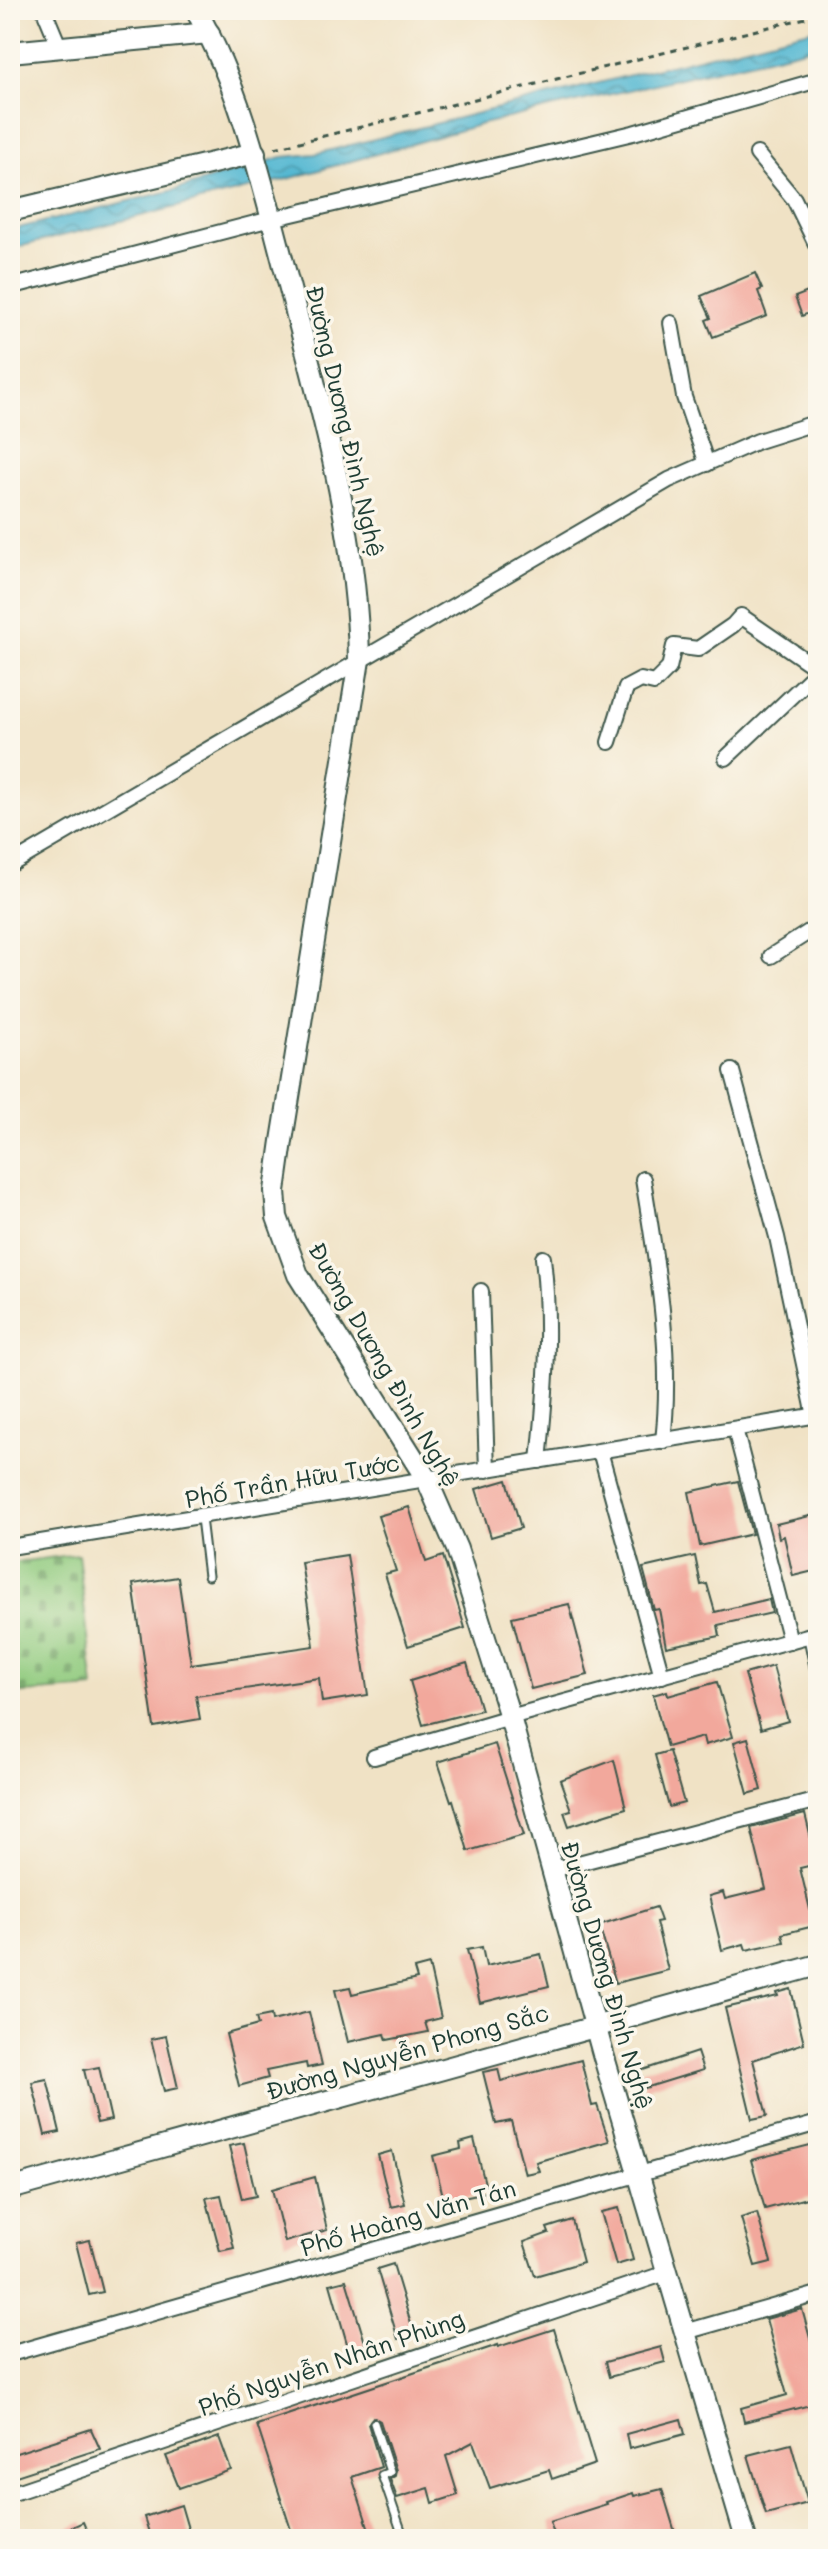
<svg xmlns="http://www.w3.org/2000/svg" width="828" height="2549" font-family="Mali,sans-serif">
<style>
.cemetery{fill:url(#cemetery-stones);stroke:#58845a;stroke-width:2}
.water{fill:url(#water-waves);stroke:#3a7a83;stroke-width:2}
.building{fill:#f2a89c}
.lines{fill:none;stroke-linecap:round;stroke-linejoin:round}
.lane-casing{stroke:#3e564a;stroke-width:11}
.street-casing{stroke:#3e564a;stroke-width:18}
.secondary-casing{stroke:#3e564a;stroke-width:24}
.path{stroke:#3e564a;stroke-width:3;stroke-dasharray:6 6;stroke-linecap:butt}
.lane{stroke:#fff;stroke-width:7}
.street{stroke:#fff;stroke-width:14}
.secondary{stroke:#fff;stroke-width:20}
.labels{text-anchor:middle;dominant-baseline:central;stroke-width:7;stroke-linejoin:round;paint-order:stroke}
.street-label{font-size:24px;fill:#1f3d34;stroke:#fbf7ec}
</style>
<defs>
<pattern id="cemetery-stones" width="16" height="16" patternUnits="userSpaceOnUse" patternTransform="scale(2)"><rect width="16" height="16" fill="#91cb7f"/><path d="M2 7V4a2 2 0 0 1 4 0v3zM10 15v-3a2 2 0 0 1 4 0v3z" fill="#76a669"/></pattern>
<pattern id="water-waves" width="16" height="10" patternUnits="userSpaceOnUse" patternTransform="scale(2)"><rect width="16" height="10" fill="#54b8d2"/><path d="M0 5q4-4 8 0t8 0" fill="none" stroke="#4597ab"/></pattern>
</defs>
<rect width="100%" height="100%" fill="#fbf7ec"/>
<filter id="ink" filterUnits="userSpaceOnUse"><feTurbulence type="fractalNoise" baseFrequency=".0125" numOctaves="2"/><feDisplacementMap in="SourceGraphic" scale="16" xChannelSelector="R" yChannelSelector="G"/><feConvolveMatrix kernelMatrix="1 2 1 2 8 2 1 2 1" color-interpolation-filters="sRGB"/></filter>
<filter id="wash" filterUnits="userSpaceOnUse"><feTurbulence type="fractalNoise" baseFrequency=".006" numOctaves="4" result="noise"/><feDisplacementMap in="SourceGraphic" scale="32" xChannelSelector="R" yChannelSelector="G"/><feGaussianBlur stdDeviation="1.8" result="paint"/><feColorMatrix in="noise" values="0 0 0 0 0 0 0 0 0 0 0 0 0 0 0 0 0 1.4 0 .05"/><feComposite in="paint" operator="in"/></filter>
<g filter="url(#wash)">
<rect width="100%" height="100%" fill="#f0e2c5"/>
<!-- cemetery -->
<polygon class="cemetery" points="78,1554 94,1688 10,1694 10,1563"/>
<!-- water -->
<polygon class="water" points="818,28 818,46 482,124 295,177 10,249 10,230 179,189 282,157 315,154"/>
<g id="blocks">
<!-- building -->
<g class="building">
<polygon points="755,273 762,289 758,291 767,316 713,337 706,320 711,318 701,296"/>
<polygon points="818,288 818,309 802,316 795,297"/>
<polygon points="507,1480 521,1528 491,1537 476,1489"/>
<polygon points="738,1481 752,1534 700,1546 689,1492"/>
<polygon points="409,1507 426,1562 443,1556 465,1628 408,1646 385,1574 396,1571 378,1516"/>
<polygon points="818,1514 818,1570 793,1576 784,1536 779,1538 776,1524"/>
<polygon points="347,1555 368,1695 322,1702 319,1678 196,1696 200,1719 154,1727 133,1584 178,1577 191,1664 314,1646 301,1562"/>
<polygon points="695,1556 701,1585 707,1584 715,1612 769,1599 772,1613 718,1625 720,1636 666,1647 659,1609 654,1610 643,1568"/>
<polygon points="569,1604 588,1675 531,1689 512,1617"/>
<polygon points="467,1663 481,1710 423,1725 410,1681"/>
<polygon points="773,1666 788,1721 761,1729 745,1674"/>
<polygon points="717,1682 733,1737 705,1745 703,1737 667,1747 653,1695 667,1691 668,1696"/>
<polygon points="748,1738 762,1790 748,1794 734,1742"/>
<polygon points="495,1744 524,1835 468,1851 453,1800 451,1801 438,1762"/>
<polygon points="669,1751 684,1803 669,1807 655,1755"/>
<polygon points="614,1760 626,1808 569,1826 564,1812 571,1810 560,1780"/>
<polygon points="805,1814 817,1864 800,1868 814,1926 782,1934 784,1942 746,1950 744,1944 722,1950 709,1896 723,1892 725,1899 766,1889 751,1828"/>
<polygon points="656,1907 661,1921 656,1922 668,1970 616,1983 599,1925"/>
<polygon points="482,1947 486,1966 541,1954 549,1986 480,2003 467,1950"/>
<polygon points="429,1965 441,2018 425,2022 428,2032 387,2040 385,2034 348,2042 335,1990 350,1987 352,1994 417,1979 414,1969"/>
<polygon points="791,1989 804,2043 753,2060 767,2116 752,2119 725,2008 778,1996 777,1993"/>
<polygon points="309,2012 322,2065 307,2068 306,2063 266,2071 268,2078 239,2086 226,2034 258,2025 256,2018 271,2015 272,2021"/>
<polygon points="166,2036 178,2088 164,2091 151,2039"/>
<polygon points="697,2052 703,2070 645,2088 640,2071"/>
<polygon points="581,2060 592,2106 597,2105 609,2141 536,2162 539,2171 525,2174 511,2121 496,2124 483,2072 498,2069 501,2081"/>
<polygon points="99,2067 111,2120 97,2123 84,2070"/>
<polygon points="47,2079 60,2132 45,2135 32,2082"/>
<polygon points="474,2139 487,2192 458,2198 460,2205 446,2208 433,2156 461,2149 460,2143"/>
<polygon points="244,2143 256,2196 242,2199 229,2146"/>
<polygon points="818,2143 818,2195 765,2209 751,2160"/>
<polygon points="392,2151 405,2204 391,2207 378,2155"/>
<polygon points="315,2177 327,2230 285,2242 272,2189"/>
<polygon points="221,2195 234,2248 220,2251 206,2198"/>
<polygon points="619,2208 633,2260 616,2265 601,2212"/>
<polygon points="757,2213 771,2262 755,2266 741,2218"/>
<polygon points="572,2220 583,2262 535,2276 524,2242 549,2233 547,2228"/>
<polygon points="90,2240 103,2292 89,2295 76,2243"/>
<polygon points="393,2264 414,2334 398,2339 377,2269"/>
<polygon points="346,2280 367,2349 350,2354 330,2284"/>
<polygon points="802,2309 817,2364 813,2365 818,2383 818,2403 744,2422 741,2408 787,2395 766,2319"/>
<polygon points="554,2329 595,2464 552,2479 549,2470 490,2488 473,2442 446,2456 458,2495 433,2503 429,2488 397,2498 390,2479 395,2476 396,2470 380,2421 373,2417 368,2424 381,2467 352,2477 372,2539 294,2539 257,2425 498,2345 498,2347"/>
<polygon points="661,2347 665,2362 609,2377 605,2362"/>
<polygon points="681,2419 685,2434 629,2449 626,2434"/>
<polygon points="91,2429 100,2449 10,2478 10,2455"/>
<polygon points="219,2437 231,2470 179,2488 166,2456"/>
<polygon points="791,2444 808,2503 766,2514 748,2455"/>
<polygon points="662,2489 677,2539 556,2539 550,2522 607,2504 606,2502 633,2493 634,2496"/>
<polygon points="181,2505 191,2539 151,2539 144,2517"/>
<polygon points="83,2522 90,2539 46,2539"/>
</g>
</g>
</g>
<g filter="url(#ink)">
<use href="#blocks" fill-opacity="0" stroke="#3e564a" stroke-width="2"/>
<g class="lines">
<defs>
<g id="lane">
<polyline points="201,1518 208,1576"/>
<polyline points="374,2423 390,2472 382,2475 404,2539"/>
</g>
<g id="street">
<polyline points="44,10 59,46"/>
<polyline points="757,154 794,199 818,248"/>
<polyline points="10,287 271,219 633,133 818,80"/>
<polyline points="671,323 684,397 707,464"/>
<polyline points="609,742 626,688 641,680 654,683 669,668 674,646 698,649 733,625 741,616 818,669"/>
<polyline points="726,758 818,671"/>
<polyline points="10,865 669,480 758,441 818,422"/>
<polyline points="771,956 818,926"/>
<polyline points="732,1071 777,1237 815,1416"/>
<path d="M643 1179C657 1266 673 1353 663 1441"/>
<polyline points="481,1291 487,1470"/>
<polyline points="735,1429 790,1641"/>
<polyline points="600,1451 662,1676"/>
<path d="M539 1461C546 1393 551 1326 543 1258"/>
<polyline points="10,1547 818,1415"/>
<polyline points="811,1635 818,1669"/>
<polyline points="374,1757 510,1717 818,1633"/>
<polyline points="552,1870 818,1800"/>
<polyline points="685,2332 818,2294"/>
<polyline points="10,2354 818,2123"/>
<polyline points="10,2494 666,2273"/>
</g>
<g id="secondary">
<path d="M196 10C244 95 264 192 289 285 321 408 357 531 359 660L282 1141 275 1191 277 1217 298 1275 427 1480 457 1549 510 1717 603 2054 746 2539"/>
<polyline points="10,52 209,33"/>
<polyline points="10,211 255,153"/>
<polyline points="10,2189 818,1965"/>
</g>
</defs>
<!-- lane casing -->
<use href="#lane" class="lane-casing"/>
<!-- street casing -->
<use href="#street" class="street-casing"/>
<!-- secondary casing -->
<use href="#secondary" class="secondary-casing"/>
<!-- path -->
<polyline class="path" points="275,148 818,15"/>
<!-- lane -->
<use href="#lane" class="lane"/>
<!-- street -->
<use href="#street" class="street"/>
<!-- secondary -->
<use href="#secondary" class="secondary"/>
</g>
</g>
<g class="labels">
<!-- street labels -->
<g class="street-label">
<text transform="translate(346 421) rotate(77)">Đường Dương Đình Nghệ</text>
<text transform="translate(385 1364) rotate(60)">Đường Dương Đình Nghệ</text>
<text transform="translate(292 1480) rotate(-10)">Phố Trần Hữu Tước</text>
<text transform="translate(608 1975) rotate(74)">Đường Dương Đình Nghệ</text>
<text transform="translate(407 2051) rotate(-16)">Đường Nguyễn Phong Sắc</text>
<text transform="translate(408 2217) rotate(-16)">Phố Hoàng Văn Tán</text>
<text transform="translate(331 2362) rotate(-19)">Phố Nguyễn Nhân Phùng</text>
</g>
</g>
<!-- margin -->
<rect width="828" height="2549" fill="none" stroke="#fbf7ec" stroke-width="40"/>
</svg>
